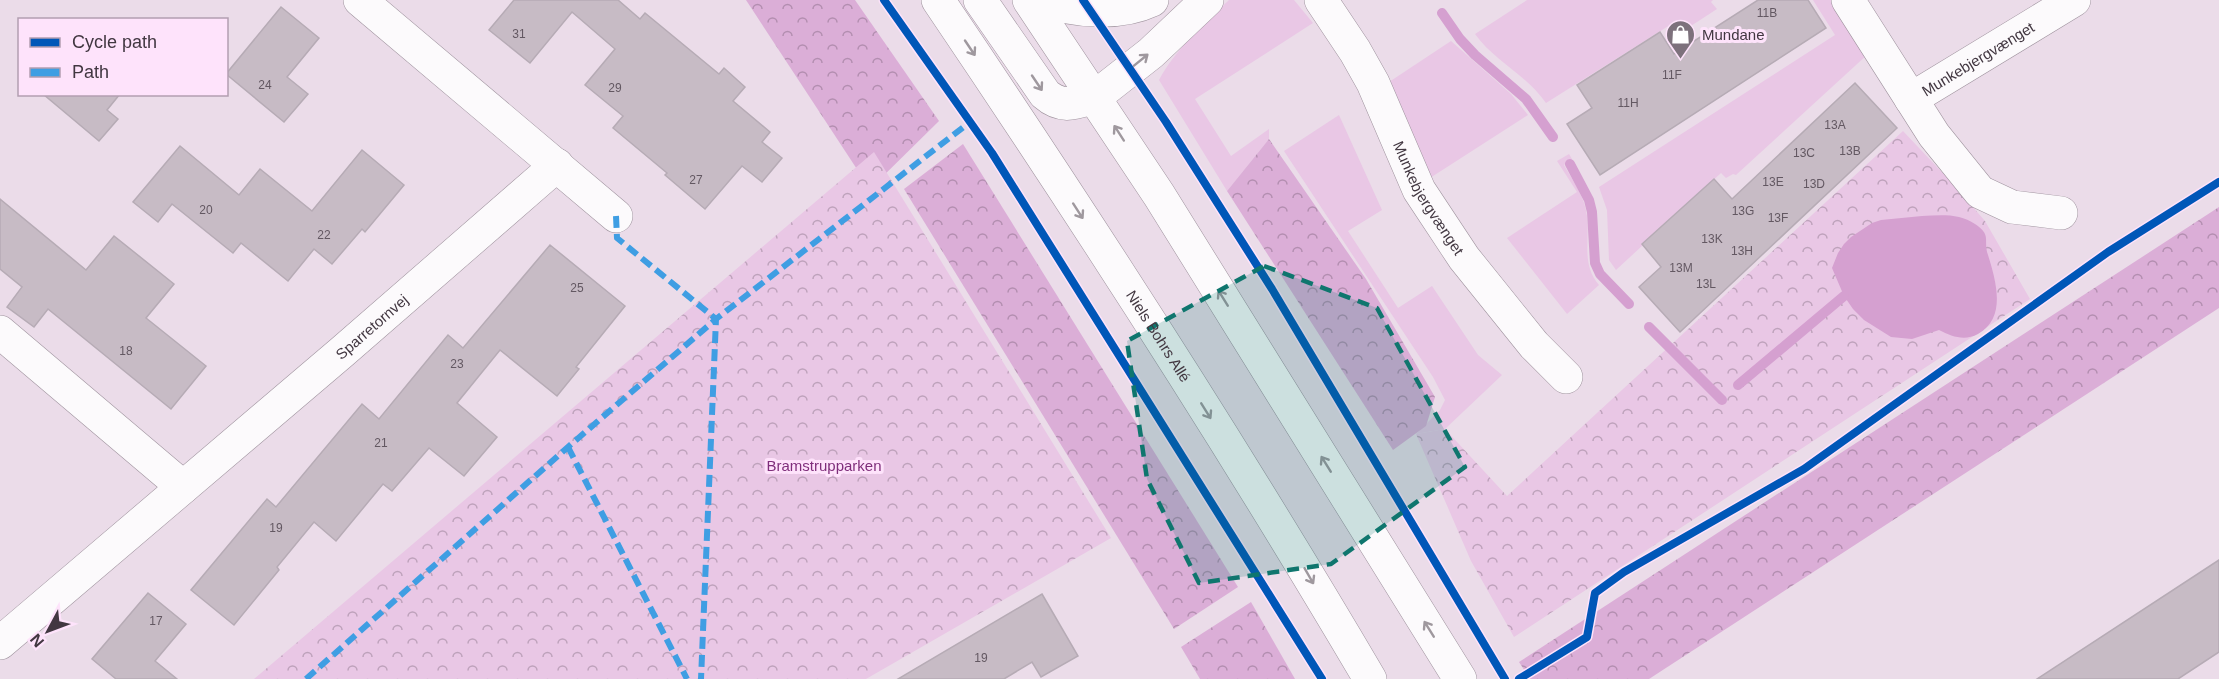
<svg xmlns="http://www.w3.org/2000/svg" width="2219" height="679" font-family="Arial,sans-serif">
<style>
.grass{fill:#e9c7e5}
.forest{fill:url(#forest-crowns)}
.park{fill:url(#park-crowns)}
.water{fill:#d5a0d0}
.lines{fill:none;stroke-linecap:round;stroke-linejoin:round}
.stream{stroke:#d5a0d0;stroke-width:10}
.building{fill:#c7bbc5;stroke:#b6abb5;stroke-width:1.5}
.street-casing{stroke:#9f939e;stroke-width:34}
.secondary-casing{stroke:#9f939e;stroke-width:34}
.street{stroke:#fcfafc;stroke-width:33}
.secondary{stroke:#fcfafc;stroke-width:33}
.quiet{stroke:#3f9ee3;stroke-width:6;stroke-dasharray:12 6;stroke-linecap:butt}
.cycleway-casing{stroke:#fee3fb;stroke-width:11}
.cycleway{stroke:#0057b8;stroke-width:8}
.oneway{stroke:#9f989e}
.marked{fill:#0f766e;fill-opacity:0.2;stroke:#0f766e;stroke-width:4.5;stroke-dasharray:12 8;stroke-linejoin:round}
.labels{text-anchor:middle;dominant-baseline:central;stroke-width:6;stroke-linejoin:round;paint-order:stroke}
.number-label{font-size:12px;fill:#635862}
.poi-label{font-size:15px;fill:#423741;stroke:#fee3fb;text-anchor:start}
.street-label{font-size:15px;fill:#423741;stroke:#fee3fb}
.park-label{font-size:15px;fill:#7f2e7b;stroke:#fee3fb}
</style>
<defs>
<pattern id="forest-crowns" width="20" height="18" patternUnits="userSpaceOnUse" patternTransform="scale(1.5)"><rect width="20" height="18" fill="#dbaed7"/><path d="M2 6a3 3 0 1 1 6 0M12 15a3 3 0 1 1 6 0" fill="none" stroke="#b38eb0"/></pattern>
<pattern id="park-crowns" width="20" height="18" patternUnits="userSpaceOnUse" patternTransform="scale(1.5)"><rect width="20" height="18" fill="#e9c7e5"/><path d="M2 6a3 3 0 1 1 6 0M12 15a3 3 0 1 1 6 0" fill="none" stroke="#bea2bb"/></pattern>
</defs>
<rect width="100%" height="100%" fill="#ebdce9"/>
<!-- grass -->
<g class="grass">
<path d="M1229 0H1294L1313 23 1195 99 1231 156 1269 129V139L1227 191 1159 80C1175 50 1204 24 1229 0Z"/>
<path d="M1527 0H1713L1711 2 1717 9 1677 35 1670 25 1546 103C1526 74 1494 61 1475 34Z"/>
<polygon points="1813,0 1833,0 1868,54 1736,175 1733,174 1726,178 1721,173 1616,270 1609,260 1607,210 1599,187 1835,35"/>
<polygon points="1451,41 1511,94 1528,115 1430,178 1389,82"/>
<polygon points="1339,115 1382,210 1348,231 1398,308 1432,286 1478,355 1502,375 1445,429 1416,434 1440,410 1445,400 1433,377 1284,151"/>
<path d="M1569 154 1572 159 1564 165C1573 181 1585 197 1587 216 1590 241 1581 264 1599 285L1567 314 1507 238 1577 192 1557 161Z"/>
</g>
<!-- forest -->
<g class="forest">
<polygon points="746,0 855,0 939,121 870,189"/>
<polygon points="1269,139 1366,279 1435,397 1426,426 1393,450 1227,191"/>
<polygon points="963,144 1238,587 1174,629 904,189"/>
<polygon points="2219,207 2219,308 1649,679 1530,679 1519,662"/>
<polygon points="1251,602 1295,679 1200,679 1181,647"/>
</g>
<!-- park -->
<g class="park">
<polygon points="1903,131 1953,184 1985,221 2030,299 1514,637 1471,561 1416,434 1445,429 1507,496"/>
<polygon points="874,152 1111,538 866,679 254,679"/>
</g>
<!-- water -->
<path class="water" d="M1922 216C1940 215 1960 213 1975 224 1992 235 1983 240 1988 255 1996 281 2007 318 1978 334 1965 341 1952 337 1939 330L1912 339 1891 337 1864 320 1853 309 1844 296 1832 268 1838 253 1844 244 1851 237 1872 223 1881 220Z"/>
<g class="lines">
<!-- stream -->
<g class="stream">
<polyline points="1442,13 1460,39 1475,55 1526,99 1553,137"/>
<polyline points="1570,164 1589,200 1592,212 1595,263 1600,274 1629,304"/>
<polyline points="1649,327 1722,400"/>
<polyline points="1738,385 1844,296"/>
</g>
</g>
<!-- building -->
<g class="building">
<polygon points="514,0 618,0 640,19 645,13 719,74 724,68 745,87 733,101 770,132 762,142 782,158 762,182 742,166 705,209 665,175 667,173 613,128 623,116 585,85 615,49 572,12 530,63 489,30"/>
<polygon points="1758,0 1808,0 1826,28 1600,175 1567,124 1592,108 1577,85 1660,32 1674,54"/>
<polygon points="281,7 319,38 287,77 308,94 284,122 226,74"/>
<polygon points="1855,83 1897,128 1680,332 1639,287 1661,267 1642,244 1714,179 1732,199"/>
<polygon points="43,94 120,94 107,110 118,119 99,141"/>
<polygon points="180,146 239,195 260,169 312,211 362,150 404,185 365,232 362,229 332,264 314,249 288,281 241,243 233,253 172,204 158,222 133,202"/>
<polygon points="0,199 86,270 114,236 174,284 146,318 206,366 171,409 48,309 34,327 7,307 22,287 0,269"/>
<polygon points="550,245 625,306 576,367 579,369 557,396 500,350 457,403 497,437 464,476 429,448 392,491 383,484 336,541 314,522 277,567 279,570 234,625 191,590 267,499 276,507 362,404 379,419 448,335 463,348"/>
<polygon points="2219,560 2219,652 2178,679 2037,679"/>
<polygon points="148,593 186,624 155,661 177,679 116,679 92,659"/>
<polygon points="1042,594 1078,656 1041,677 1032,662 1004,679 898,679"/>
</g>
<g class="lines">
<defs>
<g id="street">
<polyline points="360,0 616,216"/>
<path d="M1040 0C1074 11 1118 16 1152 0"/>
<path id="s1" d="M1321 0 1355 51 1373 83 1419 190 1464 258 1534 345 1566 377"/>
<polyline points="1848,0 1934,135 1980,192 2012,207 2061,213"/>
<polyline points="1095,97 1151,53 1207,0"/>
<path id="s2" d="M1911 99 2074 0"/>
<polyline points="0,332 183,487"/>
<path id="s3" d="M0 643 342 352 557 165"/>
</g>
<g id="secondary">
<path id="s4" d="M938 0C1088 222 1234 448 1370 679"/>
<path d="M980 0 1045 94C1062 109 1075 103 1095 97"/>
<polyline points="1029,0 1159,195 1460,679"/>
</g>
</defs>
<!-- street casing -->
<use href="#street" class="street-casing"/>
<!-- secondary casing -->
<use href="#secondary" class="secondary-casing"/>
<!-- street -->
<use href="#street" class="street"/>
<!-- secondary -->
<use href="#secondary" class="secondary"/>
<!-- quiet -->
<g class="quiet">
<polyline points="616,216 617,238 716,319 701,679"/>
<polyline points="568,447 687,679"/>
<polyline points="306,679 568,447 716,319 970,122"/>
</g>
<defs>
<g id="cycleway">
<polyline points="884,0 992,153 1322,679"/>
<polyline points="1083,0 1166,122 1272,289 1505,679"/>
<polyline points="1519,679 1587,637 1595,593 1624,572 1804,469 2108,252 2219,182"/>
</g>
</defs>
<!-- cycleway casing -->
<use href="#cycleway" class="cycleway-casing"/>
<!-- cycleway -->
<use href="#cycleway" class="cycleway"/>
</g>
<!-- one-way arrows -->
<defs><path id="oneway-shaft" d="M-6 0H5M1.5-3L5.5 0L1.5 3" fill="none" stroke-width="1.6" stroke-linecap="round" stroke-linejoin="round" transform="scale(1.5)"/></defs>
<g class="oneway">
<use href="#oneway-shaft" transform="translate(970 48) rotate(56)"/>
<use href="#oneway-shaft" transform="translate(1141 60) rotate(-39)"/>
<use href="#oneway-shaft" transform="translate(1037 83) rotate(56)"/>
<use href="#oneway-shaft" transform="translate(1119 133) rotate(-123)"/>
<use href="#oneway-shaft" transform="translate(1078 211) rotate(57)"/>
<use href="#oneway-shaft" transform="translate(1223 298) rotate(-122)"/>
<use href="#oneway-shaft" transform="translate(1206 411) rotate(58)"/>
<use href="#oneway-shaft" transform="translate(1326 464) rotate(-122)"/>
<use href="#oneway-shaft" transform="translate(1309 576) rotate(60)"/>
<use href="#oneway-shaft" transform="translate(1429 629) rotate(-122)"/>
</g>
<!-- marked area -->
<path class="marked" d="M1264 266 1377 308 1465 467 1331 564 1199 583 1147 479 1127 341Z"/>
<!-- icons -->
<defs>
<symbol id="shop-pin" viewBox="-11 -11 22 30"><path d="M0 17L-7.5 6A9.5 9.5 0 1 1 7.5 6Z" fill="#7d717c" stroke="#fee3fb"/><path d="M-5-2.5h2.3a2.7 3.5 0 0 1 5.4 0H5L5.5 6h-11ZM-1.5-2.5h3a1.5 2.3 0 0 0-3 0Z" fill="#fff"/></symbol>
</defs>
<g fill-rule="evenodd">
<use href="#shop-pin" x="1664" y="18" width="33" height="45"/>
</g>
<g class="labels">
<!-- number labels -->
<g class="number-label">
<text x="1767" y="13">11B</text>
<text x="519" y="34">31</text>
<text x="1672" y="75">11F</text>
<text x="265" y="85">24</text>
<text x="615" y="88">29</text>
<text x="1628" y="103">11H</text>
<text x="1835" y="125">13A</text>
<text x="1850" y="151">13B</text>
<text x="1804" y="153">13C</text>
<text x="696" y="180">27</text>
<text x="1773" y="182">13E</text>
<text x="1814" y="184">13D</text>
<text x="206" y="210">20</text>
<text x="1743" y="211">13G</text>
<text x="1778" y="218">13F</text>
<text x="324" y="235">22</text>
<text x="1712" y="239">13K</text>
<text x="1742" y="251">13H</text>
<text x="1681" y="268">13M</text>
<text x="1706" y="284">13L</text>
<text x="577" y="288">25</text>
<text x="126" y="351">18</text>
<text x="457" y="364">23</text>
<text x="381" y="443">21</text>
<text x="276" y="528">19</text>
<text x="156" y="621">17</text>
<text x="981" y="658">19</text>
</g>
<!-- poi labels -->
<g class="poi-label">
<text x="1702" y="34">Mundane</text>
</g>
<!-- street labels -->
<g class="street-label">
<text stroke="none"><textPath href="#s2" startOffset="78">Munkebjergvænget</textPath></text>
<text stroke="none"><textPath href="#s1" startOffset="226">Munkebjergvænget</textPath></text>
<text stroke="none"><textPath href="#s3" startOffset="488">Sparretornvej</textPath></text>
<text stroke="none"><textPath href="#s4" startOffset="402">Niels Bohrs Allé</textPath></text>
</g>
<!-- park labels -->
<g class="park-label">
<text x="824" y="465">Bramstrupparken</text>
</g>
</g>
<!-- legend -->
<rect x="18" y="18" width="210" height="78" fill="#fee3fb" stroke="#b39eb1" stroke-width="1.5"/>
<rect x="30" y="38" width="30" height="9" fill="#0057b8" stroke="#b39eb1" stroke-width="1.5"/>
<text x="72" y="48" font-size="18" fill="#423741">Cycle path</text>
<rect x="30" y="68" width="30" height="9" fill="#3f9ee3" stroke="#b39eb1" stroke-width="1.5"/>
<text x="72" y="78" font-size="18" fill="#423741">Path</text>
<!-- north arrow -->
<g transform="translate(48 631) rotate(229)" stroke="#fee3fb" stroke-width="4.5" paint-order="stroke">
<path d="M0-4.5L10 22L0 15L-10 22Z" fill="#423741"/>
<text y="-9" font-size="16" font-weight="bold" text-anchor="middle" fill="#423741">N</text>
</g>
</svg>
